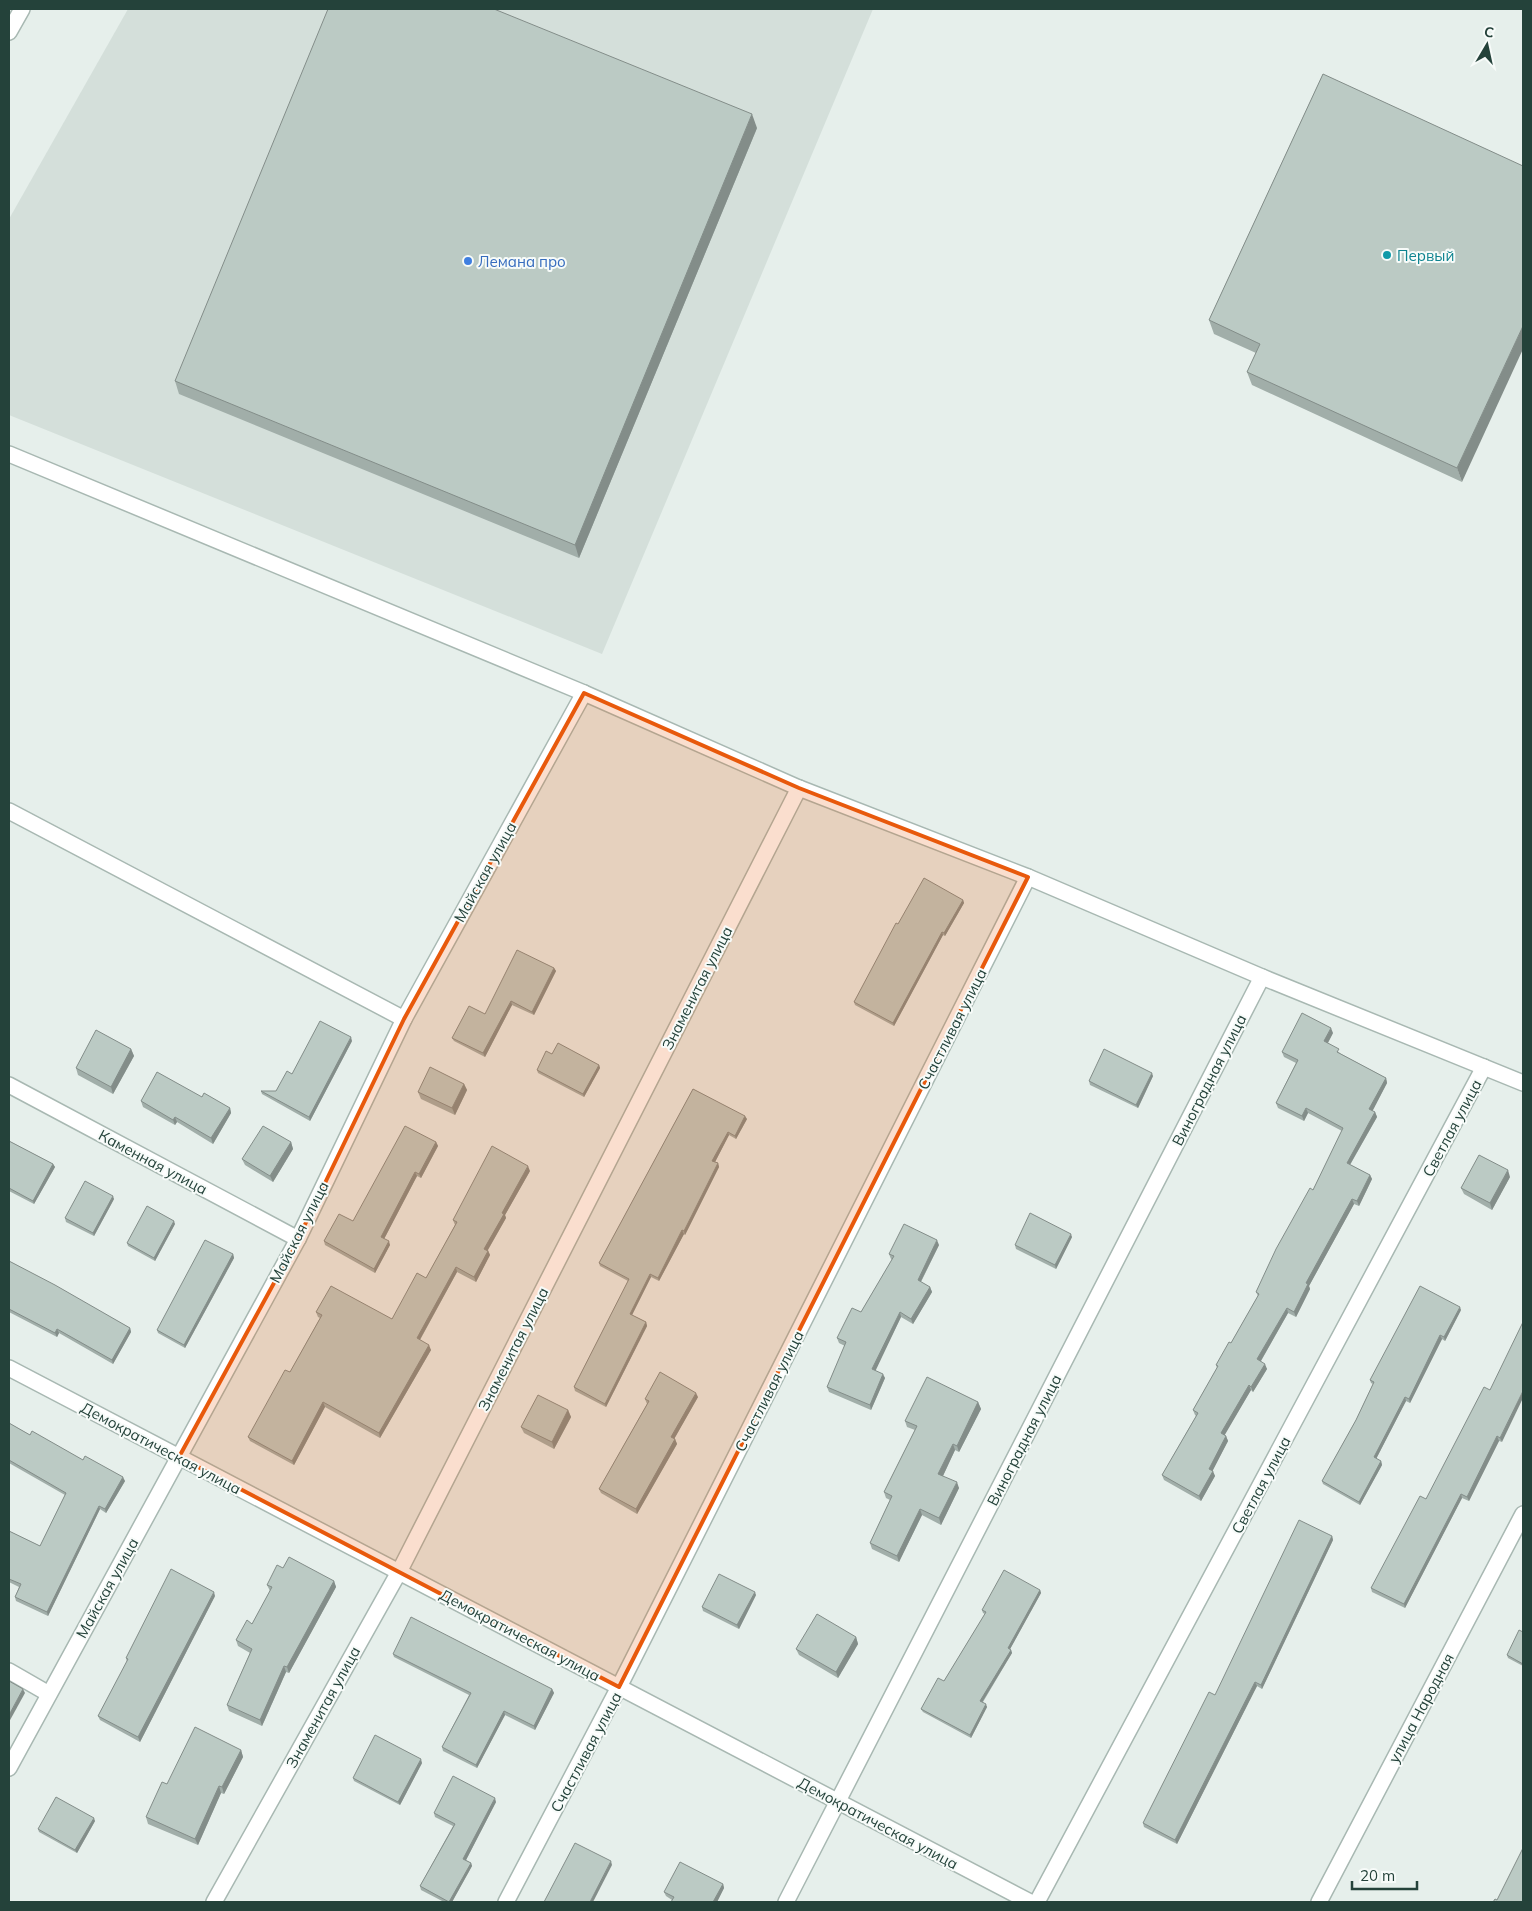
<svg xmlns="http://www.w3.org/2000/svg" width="1532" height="1911" font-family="Mulish,sans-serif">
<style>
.built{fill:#d4dfda}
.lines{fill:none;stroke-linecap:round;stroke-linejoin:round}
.minor-casing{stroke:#a8b8b2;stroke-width:18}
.minor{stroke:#fff;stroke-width:15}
.wall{fill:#a1aea9}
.shaded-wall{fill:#838d89}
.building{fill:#bbcac4;stroke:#838d89}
.marked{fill:#e8590c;fill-opacity:0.2;stroke:#e8590c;stroke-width:4;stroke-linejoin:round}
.culture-dot{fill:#0f9aa8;stroke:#f7fbf9;stroke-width:2}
.shop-dot{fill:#3f7fe0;stroke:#f7fbf9;stroke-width:2}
.labels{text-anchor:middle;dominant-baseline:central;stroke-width:4;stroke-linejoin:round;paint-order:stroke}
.culture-label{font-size:15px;fill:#0d838f;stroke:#f7fbf9;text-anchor:start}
.shop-label{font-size:15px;fill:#366cbe;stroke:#f7fbf9;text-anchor:start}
.street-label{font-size:15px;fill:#24423a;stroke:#f7fbf9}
</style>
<rect width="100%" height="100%" fill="#e6efeb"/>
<!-- built -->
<polygon class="built" points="128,9 873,9 602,654 9,415 9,219"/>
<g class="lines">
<defs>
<g id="minor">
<polyline points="9,32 22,9"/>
<polyline points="9,454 584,693 799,788 1028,877 1262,977 1523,1083"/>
<polyline points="9,811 404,1019"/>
<polyline points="9,1085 298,1239"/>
<polyline points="9,1368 1030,1902"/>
<polyline points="9,1671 49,1694"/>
<polyline points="9,1768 298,1239 404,1019 584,693"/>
<polyline points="214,1902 399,1572 799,788"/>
<polyline points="506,1902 619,1687 1028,877"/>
<polyline points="786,1902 1262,977"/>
<polyline points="1037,1902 1484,1067"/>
<polyline points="1319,1902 1523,1514"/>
</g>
</defs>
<!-- minor casing -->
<use href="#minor" class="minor-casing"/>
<!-- minor -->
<use href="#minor" class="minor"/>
</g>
<!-- wall -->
<g class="wall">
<polygon points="1323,74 1462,482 1252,385 1247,372 1256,353 1214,334 1209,320"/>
<polygon points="757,128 579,558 179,394 175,381"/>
<polygon points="963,900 964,903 945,936 943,935 894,1026 855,1005 854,1002 898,924"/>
<polygon points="554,968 556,971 534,1015 512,1005 485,1057 454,1041 452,1038 485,1014"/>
<polygon points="1333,1033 1328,1043 1341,1054 1386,1078 1387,1083 1372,1111 1375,1112 1377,1117 1350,1165 1370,1175 1372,1179 1359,1206 1354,1204 1309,1286 1310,1289 1296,1317 1288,1313 1261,1361 1267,1369 1253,1392 1251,1390 1224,1435 1226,1436 1228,1441 1212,1471 1215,1476 1201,1501 1164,1480 1162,1475 1196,1416 1195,1415 1193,1410 1217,1368 1216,1365 1231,1343 1258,1296 1256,1292 1313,1190 1342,1131 1308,1113 1304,1121 1278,1108 1276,1103 1296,1063 1284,1057 1282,1052"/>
<polygon points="352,1041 310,1121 262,1094 261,1091 276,1091 292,1074"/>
<polygon points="131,1049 134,1056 113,1094 78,1075 76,1068"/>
<polygon points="552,1054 599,1065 600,1068 584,1097 538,1073 537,1070"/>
<polygon points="1153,1076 1138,1108 1090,1085 1089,1081"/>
<polygon points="464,1084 467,1090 455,1115 421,1099 418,1092"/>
<polygon points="693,1089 747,1119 736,1139 729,1135 715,1162 718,1163 719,1167 685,1235 684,1234 659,1281 651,1277 632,1315 646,1322 647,1326 606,1407 575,1391 574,1387 628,1281 600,1266 599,1263"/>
<polygon points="141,1101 230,1108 231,1113 213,1144 177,1122 175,1125 143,1107"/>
<polygon points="9,1141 53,1164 55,1167 34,1204 9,1191"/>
<polygon points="291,1142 293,1149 273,1182 245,1165 242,1159"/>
<polygon points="436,1142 438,1146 421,1178 417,1176 384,1239 390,1245 375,1273 325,1245 324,1241 353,1221"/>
<polygon points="530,1171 505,1215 506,1218 488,1250 490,1255 476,1282 457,1272 420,1340 431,1350 380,1438 325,1407 294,1465 250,1441 248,1437 290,1372 320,1318 318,1317 316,1312 392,1319 426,1278 455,1225 453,1220"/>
<polygon points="1510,1177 1492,1210 1464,1194 1461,1188"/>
<polygon points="114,1199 94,1236 66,1222 65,1218"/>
<polygon points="175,1224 155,1261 128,1246 127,1243"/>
<polygon points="1072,1237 1056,1269 1016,1249 1015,1245"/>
<polygon points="939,1245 921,1282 930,1287 932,1292 913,1324 901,1317 875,1370 885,1378 871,1410 829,1392 827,1387 845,1346 839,1343 837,1338 861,1312 892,1260 891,1259 889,1254"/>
<polygon points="233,1254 234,1258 185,1348 158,1333 157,1330"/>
<polygon points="9,1261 130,1328 131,1332 113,1364 59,1333 57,1337 9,1312"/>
<polygon points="1461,1310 1445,1341 1442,1339 1410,1403 1406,1401 1376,1459 1381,1461 1382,1465 1360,1505 1323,1484 1322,1481 1356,1420 1373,1384 1371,1383 1370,1380"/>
<polygon points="1490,1390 1502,1442 1499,1441 1469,1501 1462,1498 1405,1608 1372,1592 1371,1588 1426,1499"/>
<polygon points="698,1397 674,1439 675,1439 677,1444 637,1514 601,1493 599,1489 647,1404 645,1399"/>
<polygon points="978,1402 981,1409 959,1452 955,1450 943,1476 959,1488 941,1525 922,1515 899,1562 872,1549 870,1543 890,1500 886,1498 884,1492 915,1430 907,1427 905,1421"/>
<polygon points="568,1410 571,1417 554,1449 524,1433 521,1427"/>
<polygon points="9,1423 30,1435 125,1481 106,1513 100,1509 48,1616 16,1601 15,1597 19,1587 9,1582 9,1531 40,1546 65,1495 9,1463"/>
<polygon points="1332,1536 1333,1540 1262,1689 1257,1686 1177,1844 1144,1827 1143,1823"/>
<polygon points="283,1568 334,1581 336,1587 289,1673 286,1672 262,1726 229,1711 227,1705 250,1653 238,1646 236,1640 252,1624 270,1591 267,1585"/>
<polygon points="1040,1590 1041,1593 1010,1649 1011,1650 1012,1653 983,1702 987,1707 971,1738 923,1712 921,1709 944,1681 985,1614 983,1613 982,1610"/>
<polygon points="756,1595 739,1629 703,1611 702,1607"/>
<polygon points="215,1596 140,1742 100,1720 98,1716 127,1662 126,1658"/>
<polygon points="1523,1632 1523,1666 1508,1658 1507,1655"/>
<polygon points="856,1637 858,1644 838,1678 799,1655 796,1649"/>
<polygon points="393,1654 552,1689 554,1693 535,1730 505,1715 477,1768 443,1751 442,1747 469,1695 394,1657"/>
<polygon points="241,1750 243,1757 224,1794 221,1793 198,1845 148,1824 146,1817 167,1784"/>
<polygon points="422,1763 400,1805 354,1781 353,1778"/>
<polygon points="496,1802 466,1860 471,1863 472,1866 452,1902 444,1902 421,1890 420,1886 453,1826 435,1817 434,1813"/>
<polygon points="95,1821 77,1853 39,1832 38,1829"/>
<polygon points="723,1884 724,1888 717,1902 671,1902 672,1900 666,1896 664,1892"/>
</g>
<!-- shaded-wall -->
<g class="shaded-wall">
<polygon points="752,114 757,128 579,558 575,545"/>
<polygon points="1523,326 1523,349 1462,482 1457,468"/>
<polygon points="963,900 964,903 945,936 944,933"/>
<polygon points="942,932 943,935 894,1026 893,1023"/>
<polygon points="554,968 556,971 534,1015 532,1012"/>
<polygon points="511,1001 512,1005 485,1057 483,1053"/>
<polygon points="1331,1028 1333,1033 1326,1046 1324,1041"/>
<polygon points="351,1037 352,1041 310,1121 309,1117"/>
<polygon points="131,1049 134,1056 113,1094 111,1087"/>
<polygon points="599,1065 600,1068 584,1097 583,1094"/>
<polygon points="1152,1073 1153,1076 1138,1108 1136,1105"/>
<polygon points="1386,1078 1387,1083 1371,1114 1369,1109"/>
<polygon points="464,1084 467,1090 455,1115 452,1108"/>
<polygon points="230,1108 231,1113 213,1144 211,1138"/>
<polygon points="1306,1108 1308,1113 1304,1121 1302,1116"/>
<polygon points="1375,1112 1377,1117 1348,1168 1347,1163"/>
<polygon points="745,1116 747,1119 736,1139 735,1136"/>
<polygon points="175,1117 177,1122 175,1125 173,1120"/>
<polygon points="728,1132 729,1135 714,1164 712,1161"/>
<polygon points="291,1142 293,1149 273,1182 270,1176"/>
<polygon points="436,1142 438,1146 421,1178 419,1174"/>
<polygon points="718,1163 719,1167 685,1235 684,1231"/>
<polygon points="53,1164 55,1167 34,1204 33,1201"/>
<polygon points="528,1166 530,1171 505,1215 506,1218 486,1253 484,1249 502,1213"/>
<polygon points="1508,1170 1510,1177 1492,1210 1490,1203"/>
<polygon points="415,1172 417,1176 383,1241 381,1237"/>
<polygon points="1370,1175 1372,1179 1359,1206 1357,1201"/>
<polygon points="113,1196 114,1199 94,1236 93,1233"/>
<polygon points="1352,1199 1354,1204 1309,1286 1310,1289 1296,1317 1294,1312 1306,1283"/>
<polygon points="174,1221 175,1224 155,1261 154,1258"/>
<polygon points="682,1230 684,1234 659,1281 658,1278"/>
<polygon points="1071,1234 1072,1237 1056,1269 1055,1265"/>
<polygon points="937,1240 939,1245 919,1285 918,1280"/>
<polygon points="389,1241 390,1245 375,1273 374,1269"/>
<polygon points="488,1251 490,1255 476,1282 474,1277"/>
<polygon points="233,1254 234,1258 185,1348 184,1345"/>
<polygon points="456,1267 457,1272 418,1343 417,1338"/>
<polygon points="650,1274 651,1277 631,1317 630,1314"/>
<polygon points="930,1287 932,1292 913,1324 911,1319"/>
<polygon points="1460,1307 1461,1310 1445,1341 1444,1337"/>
<polygon points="1287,1308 1288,1313 1259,1364 1257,1359"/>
<polygon points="900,1312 901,1317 874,1374 872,1369"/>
<polygon points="646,1322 647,1326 606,1407 605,1404"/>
<polygon points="130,1328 131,1332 113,1364 112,1360"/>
<polygon points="57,1329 59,1333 57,1337 55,1333"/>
<polygon points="1440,1335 1442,1339 1410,1403 1409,1399"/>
<polygon points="429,1345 431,1350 380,1438 379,1433"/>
<polygon points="1265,1364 1267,1369 1253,1392 1251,1387"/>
<polygon points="883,1374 885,1378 871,1410 870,1405"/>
<polygon points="1249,1385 1251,1390 1223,1438 1221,1433"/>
<polygon points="1523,1391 1523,1398 1502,1442 1500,1438"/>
<polygon points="696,1393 698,1397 673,1441 671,1437"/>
<polygon points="1405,1397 1406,1401 1375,1461 1374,1457"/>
<polygon points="323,1402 325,1407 294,1465 292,1461"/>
<polygon points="978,1402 981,1409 959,1452 957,1446"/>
<polygon points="568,1410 571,1417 554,1449 552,1442"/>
<polygon points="1226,1436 1228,1441 1211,1474 1209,1469"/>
<polygon points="1497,1436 1499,1441 1469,1501 1467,1497"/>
<polygon points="675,1439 677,1444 637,1514 636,1509"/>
<polygon points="953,1444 955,1450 941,1480 938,1474"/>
<polygon points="1381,1461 1382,1465 1360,1505 1359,1502"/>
<polygon points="1213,1471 1215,1476 1201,1501 1199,1496"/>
<polygon points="123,1477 125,1481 106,1513 105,1509"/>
<polygon points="957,1482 959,1488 941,1525 939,1518"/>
<polygon points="1461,1494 1462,1498 1405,1608 1404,1604"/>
<polygon points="99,1506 100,1509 48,1616 47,1612"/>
<polygon points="920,1509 922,1515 899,1562 897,1556"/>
<polygon points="1332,1536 1333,1540 1262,1689 1261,1685"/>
<polygon points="334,1581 336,1587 289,1673 287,1667"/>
<polygon points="1040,1590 1041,1593 1009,1651 1008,1648"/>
<polygon points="214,1592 215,1596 140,1742 138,1737"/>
<polygon points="755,1592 756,1595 739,1629 737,1625"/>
<polygon points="856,1637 858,1644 838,1678 836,1672"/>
<polygon points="1011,1650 1012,1653 981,1704 980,1701"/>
<polygon points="284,1666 286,1672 262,1726 260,1720"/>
<polygon points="1255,1682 1257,1686 1177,1844 1175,1840"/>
<polygon points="23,1689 25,1693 9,1722 9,1715"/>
<polygon points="552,1689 554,1693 535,1730 534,1726"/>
<polygon points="986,1704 987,1707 971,1738 970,1735"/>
<polygon points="504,1711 505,1715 477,1768 476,1765"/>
<polygon points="241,1750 243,1757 224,1794 222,1787"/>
<polygon points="421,1759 422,1763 400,1805 398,1802"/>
<polygon points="219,1786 221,1793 198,1845 195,1839"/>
<polygon points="495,1798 496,1802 465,1862 463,1859"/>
<polygon points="94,1818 95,1821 77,1853 75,1850"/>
<polygon points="611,1861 612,1865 593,1902 590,1902"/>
<polygon points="471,1863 472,1866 452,1902 449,1902"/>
<polygon points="723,1884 724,1888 717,1902 713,1902"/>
</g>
<!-- building -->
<g class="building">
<polygon points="328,9 494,9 752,114 575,545 175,381"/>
<polygon points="1323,74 1523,166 1523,326 1457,468 1247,372 1260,344 1209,320"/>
<polygon points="924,878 963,900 944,933 942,932 893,1023 854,1002 896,923 898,924"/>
<polygon points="517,950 554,968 532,1012 511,1001 483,1053 452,1038 469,1006 485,1014"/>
<polygon points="1302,1013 1331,1028 1324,1041 1339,1049 1337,1052 1386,1078 1369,1109 1375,1112 1347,1163 1370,1175 1357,1201 1352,1199 1306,1283 1308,1284 1294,1312 1287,1308 1257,1359 1265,1364 1251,1387 1249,1385 1221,1433 1226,1436 1209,1469 1213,1471 1199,1496 1162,1475 1198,1413 1193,1410 1218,1366 1216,1365 1229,1342 1231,1343 1259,1294 1256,1292 1276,1249 1310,1188 1313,1190 1343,1128 1306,1108 1302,1116 1276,1103 1298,1060 1282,1052"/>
<polygon points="320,1021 351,1037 309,1117 261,1091 276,1091 287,1071 292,1074"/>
<polygon points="96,1030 131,1049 111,1087 76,1068"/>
<polygon points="558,1043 599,1065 583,1094 537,1070 546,1051 552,1054"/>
<polygon points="1104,1049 1152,1073 1136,1105 1089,1081"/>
<polygon points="430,1067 464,1084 452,1108 418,1092"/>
<polygon points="157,1072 202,1097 204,1093 230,1108 211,1138 175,1117 173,1120 141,1101"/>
<polygon points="693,1089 745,1116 735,1136 728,1132 712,1161 718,1163 684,1231 682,1230 658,1278 650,1274 630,1314 646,1322 605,1404 574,1387 629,1279 599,1263"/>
<polygon points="263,1126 291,1142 270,1176 242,1159"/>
<polygon points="405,1126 436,1142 419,1174 415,1172 381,1237 389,1241 374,1269 324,1241 339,1214 353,1221"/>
<polygon points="9,1141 53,1164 33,1201 9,1188"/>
<polygon points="492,1146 528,1166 502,1213 504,1214 484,1249 488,1251 474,1277 456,1267 417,1338 429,1345 379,1433 323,1402 292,1461 248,1437 285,1370 290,1372 322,1315 316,1312 331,1286 392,1319 417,1273 426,1278 457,1222 453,1220"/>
<polygon points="1479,1155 1508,1170 1490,1203 1461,1188"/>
<polygon points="85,1181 113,1196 93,1233 65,1218"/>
<polygon points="147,1206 174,1221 154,1258 127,1243"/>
<polygon points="1030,1213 1071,1234 1055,1265 1015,1245"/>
<polygon points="904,1224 937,1240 918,1280 930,1287 911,1319 900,1312 872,1369 883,1374 870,1405 827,1387 846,1342 837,1338 852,1308 861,1312 894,1256 889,1254"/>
<polygon points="205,1240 233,1254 184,1345 157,1330"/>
<polygon points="9,1261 55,1285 130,1328 112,1360 57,1329 55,1333 9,1309"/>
<polygon points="1420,1286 1460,1307 1444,1337 1440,1335 1409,1399 1405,1397 1374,1457 1381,1461 1359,1502 1322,1481 1356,1420 1374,1382 1370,1380"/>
<polygon points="1523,1322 1523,1391 1500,1438 1497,1436 1467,1497 1461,1494 1404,1604 1371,1588 1420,1496 1426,1499 1484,1387 1490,1390"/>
<polygon points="660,1372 696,1393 671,1437 675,1439 636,1509 599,1489 649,1401 645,1399"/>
<polygon points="927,1377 978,1402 957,1446 953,1444 938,1474 957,1482 939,1518 920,1509 897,1556 870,1543 892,1496 884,1492 917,1426 905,1421"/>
<polygon points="538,1395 568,1410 552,1442 521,1427"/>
<polygon points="9,1423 30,1435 32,1431 83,1460 85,1456 123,1477 105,1509 99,1506 47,1612 15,1597 21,1584 9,1579 9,1531 40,1546 66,1493 9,1460"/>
<polygon points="1299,1520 1332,1536 1261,1685 1255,1682 1175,1840 1143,1823 1209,1692 1215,1695"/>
<polygon points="289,1557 334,1581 287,1667 284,1666 260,1720 227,1705 252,1649 236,1640 247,1620 252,1624 272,1587 267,1585 277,1565 283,1568"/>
<polygon points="171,1569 214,1592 138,1737 98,1716 128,1659 126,1658"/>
<polygon points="1004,1570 1040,1590 1008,1648 1011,1650 980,1701 986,1704 970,1735 921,1709 938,1678 944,1681 986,1612 982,1610"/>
<polygon points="719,1574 755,1592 737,1625 702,1607"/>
<polygon points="817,1614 856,1637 836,1672 796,1649"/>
<polygon points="411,1617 552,1689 534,1726 504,1711 476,1765 442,1747 471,1693 393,1654"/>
<polygon points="1519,1630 1523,1632 1523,1664 1507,1655"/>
<polygon points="9,1681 23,1689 9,1715"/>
<polygon points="195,1727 241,1750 222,1787 219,1786 195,1839 146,1817 162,1782 167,1784"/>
<polygon points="375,1735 421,1759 398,1802 353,1778"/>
<polygon points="453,1776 495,1798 463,1859 471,1863 449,1902 420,1886 455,1824 434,1813"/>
<polygon points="56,1797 94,1818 75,1850 38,1829"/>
<polygon points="575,1843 611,1861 590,1902 544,1902"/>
<polygon points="1523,1848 1523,1902 1493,1902 1495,1899 1497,1900"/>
<polygon points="680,1862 723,1884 713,1902 671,1902 674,1897 664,1892"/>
</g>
<!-- marked area -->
<path class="marked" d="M584 693 799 788 1028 877 619 1687 179 1457 298 1239 404 1019Z"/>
<!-- markers -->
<circle class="culture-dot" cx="1387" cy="255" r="5"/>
<circle class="shop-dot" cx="468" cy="261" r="5"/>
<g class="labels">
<!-- culture labels -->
<g class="culture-label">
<text x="1397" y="255">Первый</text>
</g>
<!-- shop labels -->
<g class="shop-label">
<text x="478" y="261">Лемана про</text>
</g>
<!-- street labels -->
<g class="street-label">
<text transform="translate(485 872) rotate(-61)">Майская улица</text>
<text transform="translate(697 988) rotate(-63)">Знаменитая улица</text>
<text transform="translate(952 1029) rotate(-63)">Счастливая улица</text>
<text transform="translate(1209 1080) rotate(-63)">Виноградная улица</text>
<text transform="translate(1452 1128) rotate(-62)">Светлая улица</text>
<text transform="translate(153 1162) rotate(28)">Каменная улица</text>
<text transform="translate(299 1232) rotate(-63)">Майская улица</text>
<text transform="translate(513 1349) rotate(-63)">Знаменитая улица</text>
<text transform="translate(769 1391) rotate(-63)">Счастливая улица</text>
<text transform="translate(1024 1440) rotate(-63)">Виноградная улица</text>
<text transform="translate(161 1448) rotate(28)">Демократическая улица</text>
<text transform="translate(1261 1485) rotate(-62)">Светлая улица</text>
<text transform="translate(107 1588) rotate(-61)">Майская улица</text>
<text transform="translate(520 1635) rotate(28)">Демократическая улица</text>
<text transform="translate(323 1707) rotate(-61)">Знаменитая улица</text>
<text transform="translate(1421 1708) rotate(-62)">улица Народная</text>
<text transform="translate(586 1752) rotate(-62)">Счастливая улица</text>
<text transform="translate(878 1823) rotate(28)">Демократическая улица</text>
</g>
</g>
<!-- border -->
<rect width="1532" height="1911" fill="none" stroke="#24423a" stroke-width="20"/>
<!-- north arrow -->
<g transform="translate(1487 45) rotate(9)" stroke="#f7fbf9" stroke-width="4" paint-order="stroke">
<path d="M0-4L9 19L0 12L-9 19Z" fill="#24423a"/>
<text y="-8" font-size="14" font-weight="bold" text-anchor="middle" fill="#24423a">С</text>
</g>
<!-- scale -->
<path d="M1352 1881v8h65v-8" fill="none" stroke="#24423a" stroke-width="2.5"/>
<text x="1360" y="1881" font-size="15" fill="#24423a" stroke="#f7fbf9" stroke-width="4" paint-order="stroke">20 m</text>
</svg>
